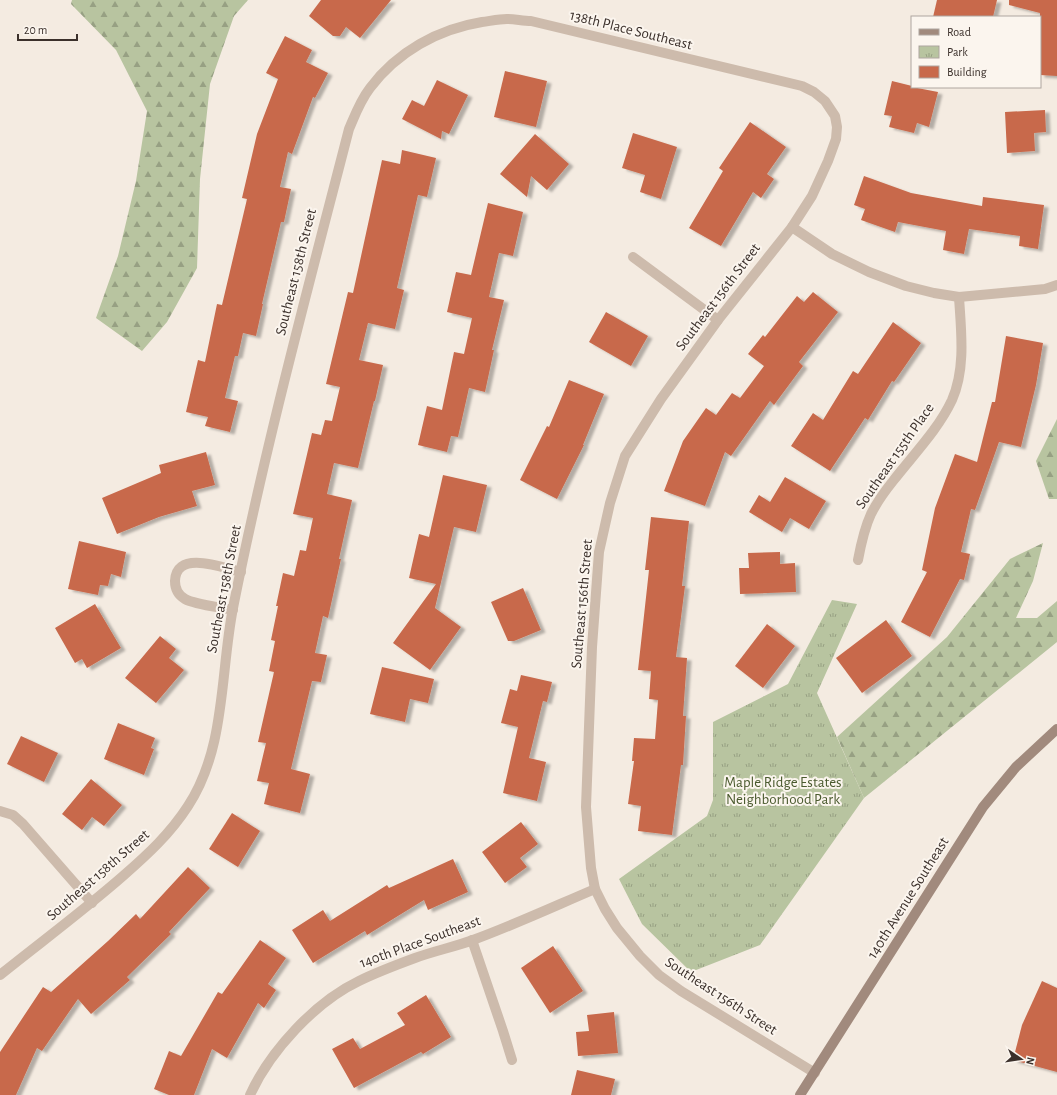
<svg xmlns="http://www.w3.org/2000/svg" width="1057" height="1095" font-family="'Alegreya Sans',sans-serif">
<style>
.forest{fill:url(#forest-firs)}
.park{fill:url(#park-tufts)}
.building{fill:#c8694b;filter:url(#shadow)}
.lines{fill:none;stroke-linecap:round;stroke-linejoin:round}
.street{stroke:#cdbbac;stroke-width:10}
.secondary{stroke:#a18a7d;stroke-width:10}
.labels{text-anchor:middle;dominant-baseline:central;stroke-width:4;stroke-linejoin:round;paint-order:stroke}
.street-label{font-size:15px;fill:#3b302b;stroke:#fbf5ee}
.park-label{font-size:15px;fill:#4a5a2e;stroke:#fbf5ee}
</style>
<defs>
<pattern id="forest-firs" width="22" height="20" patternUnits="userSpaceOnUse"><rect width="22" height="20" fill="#b8c4a0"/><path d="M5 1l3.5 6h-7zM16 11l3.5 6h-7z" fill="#97a083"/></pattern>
<pattern id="park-tufts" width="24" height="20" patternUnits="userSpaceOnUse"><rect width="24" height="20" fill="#b8c4a0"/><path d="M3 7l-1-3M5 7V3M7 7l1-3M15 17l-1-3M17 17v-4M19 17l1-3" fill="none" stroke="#97a083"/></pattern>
<filter id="shadow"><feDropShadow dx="4.5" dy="2.5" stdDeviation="1" flood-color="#0004"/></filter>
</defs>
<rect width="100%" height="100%" fill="#f4ebe1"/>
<!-- forest -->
<g class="forest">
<polygon points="72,0 248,0 234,16 210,84 200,179 197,268 167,322 142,351 96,318 118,256 136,181 147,111 116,50 71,4"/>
<polygon points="1057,419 1057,499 1049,499 1036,461"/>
<polygon points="1043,543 1033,581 1016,618 1037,618 1057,601 1057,642 864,798 837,737 947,637 1010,559"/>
</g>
<!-- park -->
<polygon class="park" points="832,600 857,604 817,693 864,798 760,945 691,972 642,924 619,879 707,816 713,800 713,722 788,684"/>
<!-- building -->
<g class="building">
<polygon points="321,0 391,0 360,38 346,27 340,36 333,36 309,16"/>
<polygon points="937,0 997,0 993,17 933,17"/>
<polygon points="1009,0 1057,0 1057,76 1040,75 1040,13 1009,5"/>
<polygon points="285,36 312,50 306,62 328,73 315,98 313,97 292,154 288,152 280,187 291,189 284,222 281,222 262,304 263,304 256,336 243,333 238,356 235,356 225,398 238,401 230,432 205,426 208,417 186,412 198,360 205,362 217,304 222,305 247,199 242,198 257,134 278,79 266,73"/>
<polygon points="505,71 547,81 536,127 494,117"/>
<polygon points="437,80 468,95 449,134 442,131 441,139 402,119 412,100 424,106"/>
<polygon points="892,81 912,86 912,87 938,92 929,127 917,123 914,133 889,127 892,116 884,115"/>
<polygon points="1045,110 1046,132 1034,133 1035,151 1007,153 1005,112"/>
<polygon points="750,122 786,147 767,174 774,179 761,198 753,192 721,246 689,228 723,171 719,168"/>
<polygon points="633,133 677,147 661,199 640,192 645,175 622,168"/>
<polygon points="535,134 569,164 547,190 531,176 527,197 500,174"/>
<polygon points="402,150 436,158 427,197 418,195 397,288 404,290 395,329 368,323 359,360 383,365 375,401 374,401 358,468 334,463 327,494 352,500 339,559 341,559 328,618 323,616 315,653 327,655 321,682 312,681 291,769 310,774 300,813 264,804 269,783 257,781 266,743 258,742 274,672 269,671 275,641 271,640 278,606 276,606 283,573 294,576 300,550 306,551 313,518 293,514 312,433 321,435 325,420 332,421 340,387 326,384 348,292 353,293 382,160 400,164"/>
<polygon points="864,176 911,193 982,206 983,197 1044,205 1038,249 1019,246 1020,236 969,229 964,254 943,250 946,231 898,222 895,232 861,220 865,209 854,205"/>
<polygon points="488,203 523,212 513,256 499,253 489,297 504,300 492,350 494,350 485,392 469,388 458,437 451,436 447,452 418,445 427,406 442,410 454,352 464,354 472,318 447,312 456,272 471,275"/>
<polygon points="813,292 838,312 799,362 803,366 774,405 770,401 731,456 725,452 705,506 664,491 683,441 706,408 716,415 732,393 740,398 764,366 748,354 763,335 765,337 797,296 804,302"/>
<polygon points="606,312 648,336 631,366 589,342"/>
<polygon points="893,322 921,343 894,382 892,381 868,420 865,418 830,471 791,446 813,413 823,420 853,371 858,374"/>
<polygon points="1006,336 1043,343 1036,385 1021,447 999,442 975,510 971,509 961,552 970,554 964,580 960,579 930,637 901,622 927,572 922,570 935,508 955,454 977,462 992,402 995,402"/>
<polygon points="569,380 604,394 583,445 584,445 557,499 520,480 547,426 549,427"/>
<polygon points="206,452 215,485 192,491 197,506 159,517 117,534 102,498 161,473 159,465"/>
<polygon points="443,475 487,485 476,532 454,527 435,608 461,627 430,670 393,643 436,584 409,578 419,534 429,537"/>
<polygon points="785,477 826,501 809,529 790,518 782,532 749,512 759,495 770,502"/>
<polygon points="651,517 689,521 682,586 685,586 676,657 687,658 683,716 686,716 683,765 681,765 672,835 638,831 641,806 628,804 634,761 632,761 634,738 655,739 658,700 649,699 651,671 638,670 649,570 645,570"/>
<polygon points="79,541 126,552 121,577 111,574 108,586 100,585 98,595 68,589"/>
<polygon points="780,552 780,564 795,563 796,592 740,594 739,568 749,568 748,553"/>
<polygon points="523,588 541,630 514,641 508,641 491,602"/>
<polygon points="95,604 121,648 87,668 82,659 75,663 55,628"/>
<polygon points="886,620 912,656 862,693 836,658"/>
<polygon points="767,624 795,646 763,688 735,666"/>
<polygon points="160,636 176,649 169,658 184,670 156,703 125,678"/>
<polygon points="382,667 434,679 428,703 410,699 405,722 370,714"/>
<polygon points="521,675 552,682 547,702 543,701 529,758 546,762 537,801 503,793 518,727 501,723 510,689 517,691"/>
<polygon points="118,723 155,738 151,748 154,749 144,775 104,759"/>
<polygon points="21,736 58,753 44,782 7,764"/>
<polygon points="91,779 122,805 104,826 92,817 82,830 62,814"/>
<polygon points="232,813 260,831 238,867 209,849"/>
<polygon points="521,822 538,844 520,858 527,867 505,883 482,852"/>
<polygon points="453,859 468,892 428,910 424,900 367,935 365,931 313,963 292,930 323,910 330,921 387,885 389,888"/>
<polygon points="188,867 210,888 169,932 171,934 127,977 130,980 91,1014 78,999 42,1051 37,1048 16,1095 0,1095 0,1052 43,987 51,992 108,941 136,914 140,919"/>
<polygon points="260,940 286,958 268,984 276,990 264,1008 258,1003 227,1058 212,1049 194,1095 169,1095 154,1089 169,1051 181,1056 218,992 222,994"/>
<polygon points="553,946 583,991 550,1013 521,968"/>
<polygon points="1042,981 1057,988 1057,1072 1013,1060 1022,1025"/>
<polygon points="426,995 451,1037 423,1054 421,1052 354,1088 332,1049 353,1038 360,1049 405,1025 397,1013"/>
<polygon points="614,1012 618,1053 578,1056 576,1032 589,1031 587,1015"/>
<polygon points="577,1070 615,1079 611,1095 571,1095"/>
</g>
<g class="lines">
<!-- street -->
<g class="street">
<polyline points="792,227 832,254 869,272 906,286 934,293 959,297 1045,289 1057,285"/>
<polyline points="633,257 718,320"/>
<path d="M858 560C861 544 864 529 871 514 877 502 885 491 893 481 913 455 938 430 952 400 966 368 961 330 959 297"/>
<path d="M233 610C220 607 196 605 185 599 178 595 175 588 175 581 176 549 224 568 241 572"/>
<polyline points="0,811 13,815 23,824 92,903"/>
<polyline points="472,940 503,1031 512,1060"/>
<path d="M0 975C41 942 83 911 123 876 147 855 170 834 188 806 226 748 220 674 233 608 265 447 308 288 349 129 355 115 360 101 370 88 397 52 438 29 482 22 490 21 499 19 507 19 515 19 523 21 531 21L802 86 814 92 825 101 835 116 837 127 836 139 828 161 812 196 792 227 718 320 661 399 625 456 610 503 599 552 592 647 586 807 591 868 595 889 605 909 617 928 640 956 659 975 681 991 815 1073"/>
<path d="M250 1095C270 1051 315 1002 359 981 377 972 396 965 415 958 434 951 454 947 473 940 514 925 555 906 595 889"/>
</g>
<!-- secondary -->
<polyline class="secondary" points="800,1095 983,807 1016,767 1057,729"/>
</g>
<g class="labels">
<!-- street labels -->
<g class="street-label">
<text transform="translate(631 30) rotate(14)">138th Place Southeast</text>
<text transform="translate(296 272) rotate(-76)">Southeast 158th Street</text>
<text transform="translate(718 297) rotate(-53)">Southeast 156th Street</text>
<text transform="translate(895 456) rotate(-55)">Southeast 155th Place</text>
<text transform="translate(224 589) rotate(-79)">Southeast 158th Street</text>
<text transform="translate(582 604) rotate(-85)">Southeast 156th Street</text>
<text transform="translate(98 875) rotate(-41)">Southeast 158th Street</text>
<text transform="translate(908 898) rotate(-58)">140th Avenue Southeast</text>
<text transform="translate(420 942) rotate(-20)">140th Place Southeast</text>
<text transform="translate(721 996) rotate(33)">Southeast 156th Street</text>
</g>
<!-- park labels -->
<g class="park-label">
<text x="783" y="782">Maple Ridge Estates<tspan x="783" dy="17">Neighborhood Park</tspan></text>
</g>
</g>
<!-- legend -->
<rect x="911" y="16" width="130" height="72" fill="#fbf5ee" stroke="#aea6a0"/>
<rect x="919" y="29" width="20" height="6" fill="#a18a7d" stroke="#aea6a0"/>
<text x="947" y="36" font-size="12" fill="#3b302b">Road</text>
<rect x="919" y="46" width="20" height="12" fill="url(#park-tufts)" stroke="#aea6a0"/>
<text x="947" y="56" font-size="12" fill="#3b302b">Park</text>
<rect x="919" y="66" width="20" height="12" fill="#c8694b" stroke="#aea6a0"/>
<text x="947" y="76" font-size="12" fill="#3b302b">Building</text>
<!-- north arrow -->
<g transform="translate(1021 1059) rotate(103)" stroke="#fbf5ee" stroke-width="3" paint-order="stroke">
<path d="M0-3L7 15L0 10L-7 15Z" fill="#3b302b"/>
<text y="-6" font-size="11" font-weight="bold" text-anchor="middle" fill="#3b302b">N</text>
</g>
<!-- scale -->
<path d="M18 34v6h59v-6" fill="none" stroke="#3b302b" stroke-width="2"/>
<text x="24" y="34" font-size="12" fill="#3b302b" stroke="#fbf5ee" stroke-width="3" paint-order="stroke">20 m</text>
</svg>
